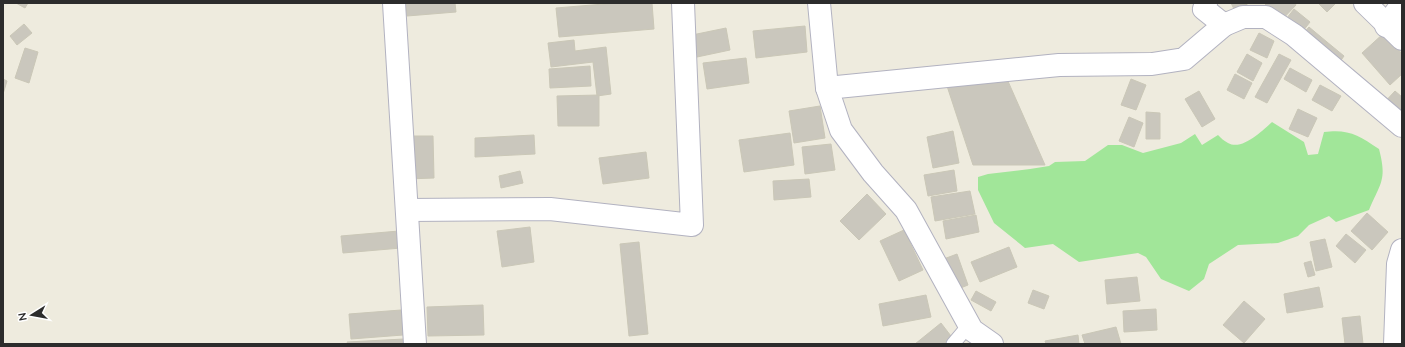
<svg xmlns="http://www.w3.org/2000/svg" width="1405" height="347" font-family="Quicksand,sans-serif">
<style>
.green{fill:#a1e699}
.building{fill:#cac7bd;stroke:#cac7b7}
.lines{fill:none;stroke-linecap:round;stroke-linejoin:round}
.lane-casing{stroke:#b2b2c0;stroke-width:15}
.street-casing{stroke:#b2b2c0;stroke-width:24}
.lane{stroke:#fff;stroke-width:13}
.street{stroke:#fff;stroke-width:22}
</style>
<rect width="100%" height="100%" fill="#eeebde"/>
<!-- green -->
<path class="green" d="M1272 122 1304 142 1308 155 1318 154 1324 132C1349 129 1358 135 1379 149 1387 180 1381 182 1369 210L1336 222 1329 216 1309 225 1298 236 1278 243 1238 245 1209 264 1204 279 1189 291 1161 279 1146 257 1138 253 1079 262 1053 244 1025 248 994 223 978 190V177L988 174 1030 169 1049 166 1055 162 1085 161 1108 145H1122L1143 153 1181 143 1195 134 1202 145 1218 135C1221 138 1224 141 1228 143 1242 151 1262 131 1272 122Z"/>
<!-- building -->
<g class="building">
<polygon points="16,3 28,3 25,8"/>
<polygon points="406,3 455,3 456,12 407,16"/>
<polygon points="616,3 652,3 654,29 559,37 556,8"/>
<polygon points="1231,3 1249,3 1235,11"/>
<polygon points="1267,3 1295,3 1296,5 1278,24 1262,8"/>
<polygon points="1318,3 1336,3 1327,12"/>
<polygon points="1294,9 1310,22 1299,36 1283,23"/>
<polygon points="24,24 32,33 17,45 10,36"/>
<polygon points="805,26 807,52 756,58 753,31"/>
<polygon points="1309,27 1327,42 1318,52 1301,36"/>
<polygon points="726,28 730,50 697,57 692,35"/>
<polygon points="1259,33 1274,41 1267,58 1250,50"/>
<polygon points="1384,33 1402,54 1402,74 1390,85 1362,53"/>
<polygon points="574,40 575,51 606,47 611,94 597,96 593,62 551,67 548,43"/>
<polygon points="1327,42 1344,56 1337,66 1319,52"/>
<polygon points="25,48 38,52 29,83 15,78"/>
<polygon points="1247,54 1262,63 1253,81 1237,72"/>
<polygon points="1279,54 1291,60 1267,103 1255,97"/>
<polygon points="746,58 749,83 707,89 703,63"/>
<polygon points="590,66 591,86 550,88 549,69"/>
<polygon points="1290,68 1312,80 1306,92 1284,79"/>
<polygon points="1235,74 1252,83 1244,99 1227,90"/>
<polygon points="3,79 7,81 3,94"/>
<polygon points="1007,79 1045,165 973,165 947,86"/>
<polygon points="1131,79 1146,85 1136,110 1121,105"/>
<polygon points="1320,85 1341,96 1332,111 1312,100"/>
<polygon points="1199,91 1215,119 1202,127 1185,99"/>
<polygon points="1395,91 1402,97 1402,118 1382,105"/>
<polygon points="599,95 599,126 558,126 557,96"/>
<polygon points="820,106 825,138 794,143 789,111"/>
<polygon points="1298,109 1317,118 1308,137 1289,129"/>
<polygon points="1146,112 1160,113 1160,139 1146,139"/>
<polygon points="1129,117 1143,123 1134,147 1119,141"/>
<polygon points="953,131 959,163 933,168 927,137"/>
<polygon points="790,133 794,165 744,172 739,140"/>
<polygon points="534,135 535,154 475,157 475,138"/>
<polygon points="406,136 433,136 434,178 407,179"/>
<polygon points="831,144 835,170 805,174 802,147"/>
<polygon points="646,152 649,178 603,184 599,158"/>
<polygon points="954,170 957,191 928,196 924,175"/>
<polygon points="520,171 523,183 501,188 499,176"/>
<polygon points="809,179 811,197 774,200 773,181"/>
<polygon points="970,191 975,214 935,221 931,197"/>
<polygon points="867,194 886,214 859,240 840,221"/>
<polygon points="1367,213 1388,232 1372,250 1351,231"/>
<polygon points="976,215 979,232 946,239 943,221"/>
<polygon points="530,227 534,262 502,267 497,231"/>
<polygon points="904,230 923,270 899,281 880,241"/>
<polygon points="399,231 401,248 343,253 341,236"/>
<polygon points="1346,234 1366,250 1355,263 1336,246"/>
<polygon points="1325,239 1332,267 1316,271 1310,242"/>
<polygon points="639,242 648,334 629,336 620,244"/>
<polygon points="1009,247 1017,267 980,282 971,262"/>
<polygon points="957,254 968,285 953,291 941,260"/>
<polygon points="1311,261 1315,275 1308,277 1304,263"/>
<polygon points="1137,277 1140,301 1107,304 1105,280"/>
<polygon points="1319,287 1323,307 1287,313 1284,294"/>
<polygon points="1033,290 1049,296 1044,309 1028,303"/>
<polygon points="976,291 996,302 991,311 971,300"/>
<polygon points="926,295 931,317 883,326 879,304"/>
<polygon points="1244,301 1265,319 1244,343 1223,325"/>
<polygon points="483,305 484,335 428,336 427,307"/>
<polygon points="1156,309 1157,330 1124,332 1123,311"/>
<polygon points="401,310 403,335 351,339 349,314"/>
<polygon points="1360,316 1363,344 1345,344 1342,318"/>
<polygon points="941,323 954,340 949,344 915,344"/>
<polygon points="1116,327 1121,344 1085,344 1082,335"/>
<polygon points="1078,335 1079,344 1046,344 1045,341"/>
<polygon points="404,339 404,344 348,344 347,342"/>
</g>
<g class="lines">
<defs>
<polyline id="lane" points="953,344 969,325"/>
<g id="street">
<polyline points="394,3 415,344"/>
<polyline points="819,3 827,88 841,130 873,173 906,210 972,330 992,344"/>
<polyline points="1206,3 1204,9 1224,25 1243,17 1266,17 1294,35 1402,126"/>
<polyline points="1365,3 1402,39"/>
<polyline points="1386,26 1402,4"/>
<polyline points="827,88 1059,65 1152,64 1184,59 1224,25"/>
<polyline points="407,210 550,209 692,225 683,3"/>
<polyline points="1395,344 1398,264 1402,250"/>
</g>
</defs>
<!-- lane casing -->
<use href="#lane" class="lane-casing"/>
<!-- street casing -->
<use href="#street" class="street-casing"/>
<!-- lane -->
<use href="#lane" class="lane"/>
<!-- street -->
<use href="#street" class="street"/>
</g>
<!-- border -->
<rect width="1405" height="347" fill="none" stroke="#2c2c2c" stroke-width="8"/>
<!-- north arrow -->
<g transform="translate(32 315) rotate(259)" stroke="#ffffff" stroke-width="3" paint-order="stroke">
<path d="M0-3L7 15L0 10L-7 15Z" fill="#2c2c2c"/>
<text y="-6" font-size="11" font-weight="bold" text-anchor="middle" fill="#2c2c2c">N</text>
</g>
</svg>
